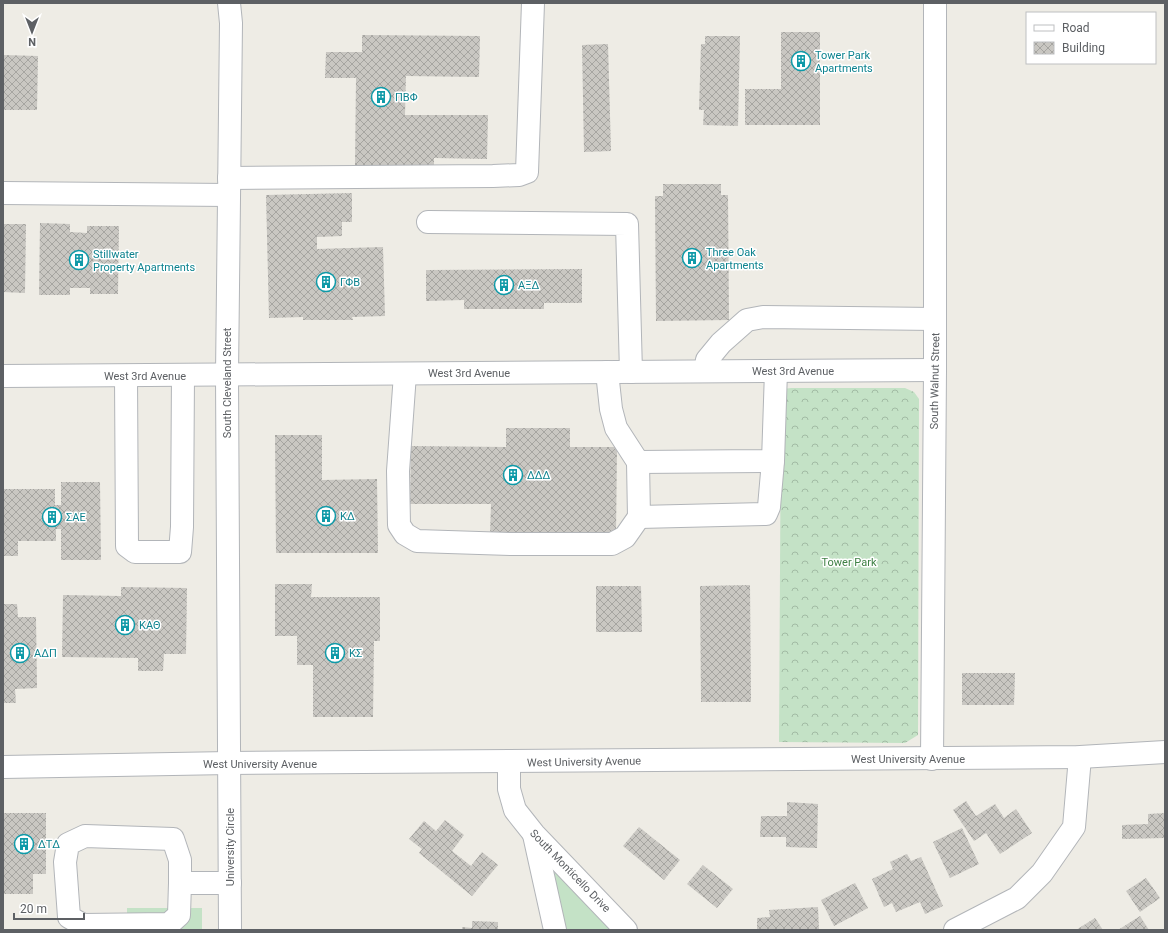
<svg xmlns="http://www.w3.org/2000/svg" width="1168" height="933" font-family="Roboto,sans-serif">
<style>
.grass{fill:#c4e2c6}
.forest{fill:url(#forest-crowns)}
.building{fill:url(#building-cross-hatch)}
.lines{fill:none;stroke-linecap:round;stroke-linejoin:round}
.minor-casing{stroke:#b2b5b9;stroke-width:24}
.minor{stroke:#fff;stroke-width:22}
.labels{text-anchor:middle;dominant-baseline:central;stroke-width:3;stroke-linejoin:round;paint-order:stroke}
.culture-label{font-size:11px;fill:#0d838f;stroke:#fff;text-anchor:start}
.street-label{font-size:11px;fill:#5d6064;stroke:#fff}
.park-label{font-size:11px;fill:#3f8145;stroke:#fff}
</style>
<defs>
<pattern id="forest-crowns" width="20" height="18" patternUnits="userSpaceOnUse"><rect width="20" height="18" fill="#c4e2c6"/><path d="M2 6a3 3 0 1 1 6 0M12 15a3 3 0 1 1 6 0" fill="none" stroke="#a2bba4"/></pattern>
<pattern id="building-cross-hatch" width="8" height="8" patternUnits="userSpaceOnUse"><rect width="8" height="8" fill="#c9c7c2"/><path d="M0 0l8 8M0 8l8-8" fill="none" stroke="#a6a5a1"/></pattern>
</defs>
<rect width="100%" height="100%" fill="#eeece5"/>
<!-- grass -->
<g class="grass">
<polygon points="534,834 626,930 555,930"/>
<rect x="127" y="908" width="75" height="22"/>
</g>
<!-- forest -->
<polygon class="forest" points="791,388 905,388 914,392 919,399 918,735 905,743 779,742 781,397 783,389"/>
<!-- building -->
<g class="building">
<polygon points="781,32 820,32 820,125 745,125 745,89 781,89"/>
<polygon points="362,35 480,36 479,77 406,76 405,115 488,115 487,159 434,158 434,166 355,166 356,78 325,78 326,52 362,52"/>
<polygon points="705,36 740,36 738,126 703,125 704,110 699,110 701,44 705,44"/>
<polygon points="608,44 611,151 584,152 582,45"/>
<polygon points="3,55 38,56 37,110 3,110"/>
<polygon points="663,184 721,184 721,195 728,195 729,320 656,321 655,196 663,196"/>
<polygon points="352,193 352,222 342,222 342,236 317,237 317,249 383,247 385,316 352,317 353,320 303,320 303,317 269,318 266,195"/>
<polygon points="40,223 70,224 70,232 87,233 87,226 119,226 118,294 90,294 90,288 70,288 70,295 39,295"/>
<polygon points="3,224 26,224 25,293 3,292"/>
<polygon points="582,269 582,303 544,303 544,309 464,309 464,300 426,301 426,270"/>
<polygon points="506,428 570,428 570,447 617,447 616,535 490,534 491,504 410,504 411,446 506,447"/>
<polygon points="275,435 322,435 322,480 377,479 378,553 276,553"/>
<polygon points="61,482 100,482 101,560 61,560 61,529 56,529 56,541 18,541 18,556 3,556 3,489 55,489 55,505 61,505"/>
<polygon points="275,584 312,584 311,597 380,597 380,641 374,641 373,717 313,717 313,665 297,665 297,636 275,636"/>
<polygon points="750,585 751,702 701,702 700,586"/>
<polygon points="596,586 641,586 642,632 596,632"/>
<polygon points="121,587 187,588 186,654 164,654 163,671 138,671 138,658 62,657 63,595 121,596"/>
<polygon points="3,604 17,604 18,617 36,617 37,688 15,689 16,703 3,703"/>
<polygon points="962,673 1015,673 1014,705 962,705"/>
<polygon points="966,801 976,816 995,804 1004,818 1016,809 1032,833 1000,854 986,833 974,841 953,810"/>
<polygon points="787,802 818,804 817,848 786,847 786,837 760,837 761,816 787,816"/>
<polygon points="3,813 46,813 46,874 33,874 33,894 3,894"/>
<polygon points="1165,813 1165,838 1122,839 1122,825 1148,824 1148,814"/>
<polygon points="445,820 464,835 452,851 471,866 482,852 498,865 472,896 419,853 422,849 409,839 424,821 436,831"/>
<polygon points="639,827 680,860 664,880 623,846"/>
<polygon points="962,828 979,864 950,878 933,842"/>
<polygon points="907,854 911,861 921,857 943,906 925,914 920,902 896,912 892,903 884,907 872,879 893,869 890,862"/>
<polygon points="703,865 733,889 717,908 687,884"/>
<polygon points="1146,878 1160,898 1140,912 1126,891"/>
<polygon points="855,883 868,908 834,926 821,900"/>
<polygon points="818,907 819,930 757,930 757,918 770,917 769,910"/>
<polygon points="1140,916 1149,930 1118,930"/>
<polygon points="1095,918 1103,930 1076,930"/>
<polygon points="472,921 498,922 498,930 462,930 462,927 472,928"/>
</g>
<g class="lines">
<defs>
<g id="minor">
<polyline points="229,3 231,23 227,375 230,930"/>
<polyline points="229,178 493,176 519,175 527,172 533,3"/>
<polyline points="3,193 229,195"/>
<polyline points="428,222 627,224 631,372"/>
<polyline points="705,371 707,360 721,343 747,320 763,317 935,319"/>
<polyline points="607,372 611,409 616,428 638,462 773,461 776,371"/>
<polyline points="405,374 398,471 399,525 405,534 417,541 511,544 612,544 625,537 639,517"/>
<polyline points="3,376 935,370"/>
<polyline points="126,376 127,546 135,552 180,552 182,527 183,375"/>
<polyline points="638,462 639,517 766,514 769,507 773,461"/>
<polyline points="932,759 935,370 935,3"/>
<polyline points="509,763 509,789 515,810 534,834 626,930"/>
<polyline points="3,767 229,763 1080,757 1165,752"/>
<polyline points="534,835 555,930"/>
<polyline points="180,883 179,915 169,924 83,925 69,917 65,862 68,844 85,836 173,839 180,860 180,883 230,883"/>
<polyline points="955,930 1017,898 1042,873 1074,827 1080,757"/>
</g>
</defs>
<!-- minor casing -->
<use href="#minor" class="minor-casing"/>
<!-- minor -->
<use href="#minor" class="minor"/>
</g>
<!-- icons -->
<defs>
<symbol id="building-ring" viewBox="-11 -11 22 22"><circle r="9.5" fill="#fff" stroke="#0f9aa8" stroke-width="1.5"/><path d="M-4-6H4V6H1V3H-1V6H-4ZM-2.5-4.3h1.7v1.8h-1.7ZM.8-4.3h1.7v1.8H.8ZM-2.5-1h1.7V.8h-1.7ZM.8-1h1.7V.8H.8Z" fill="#0f9aa8"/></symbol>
</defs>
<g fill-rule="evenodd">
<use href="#building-ring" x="790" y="50" width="22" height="22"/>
<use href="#building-ring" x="370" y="86" width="22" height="22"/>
<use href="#building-ring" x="681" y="247" width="22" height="22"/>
<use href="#building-ring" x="68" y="249" width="22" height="22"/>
<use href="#building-ring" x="315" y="271" width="22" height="22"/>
<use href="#building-ring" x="493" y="274" width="22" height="22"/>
<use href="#building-ring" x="502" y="464" width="22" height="22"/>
<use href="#building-ring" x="315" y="505" width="22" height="22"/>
<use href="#building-ring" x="41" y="506" width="22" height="22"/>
<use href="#building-ring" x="114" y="614" width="22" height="22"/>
<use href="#building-ring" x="9" y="642" width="22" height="22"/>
<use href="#building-ring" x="324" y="642" width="22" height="22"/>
<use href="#building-ring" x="13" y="833" width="22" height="22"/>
</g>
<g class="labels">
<!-- culture labels -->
<g class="culture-label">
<text x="815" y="55">Tower Park<tspan x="815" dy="13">Apartments</tspan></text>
<text x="395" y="97">ΠΒΦ</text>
<text x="706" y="252">Three Oak<tspan x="706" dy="13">Apartments</tspan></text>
<text x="93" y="254">Stillwater<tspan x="93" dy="13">Property Apartments</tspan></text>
<text x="340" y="282">ΓΦΒ</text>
<text x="518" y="285">ΑΞΔ</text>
<text x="527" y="475">ΔΔΔ</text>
<text x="340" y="516">ΚΔ</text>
<text x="66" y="517">ΣAE</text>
<text x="139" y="625">ΚΑΘ</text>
<text x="34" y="653">ΑΔΠ</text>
<text x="349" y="653">KΣ</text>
<text x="38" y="844">ΔTΔ</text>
</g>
<!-- street labels -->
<g class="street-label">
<text x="793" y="371">West 3rd Avenue</text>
<text x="469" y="373">West 3rd Avenue</text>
<text x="145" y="376">West 3rd Avenue</text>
<text transform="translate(935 381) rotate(-89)">South Walnut Street</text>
<text transform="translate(227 383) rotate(-90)">South Cleveland Street</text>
<text x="908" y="759">West University Avenue</text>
<text transform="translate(584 762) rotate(-1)">West University Avenue</text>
<text x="260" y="764">West University Avenue</text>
<text transform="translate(230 847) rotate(-90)">University Circle</text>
<text transform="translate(570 871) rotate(46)">South Monticello Drive</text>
</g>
<!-- park labels -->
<g class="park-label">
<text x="849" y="562">Tower Park</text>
</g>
</g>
<!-- border -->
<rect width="1168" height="933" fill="none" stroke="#5d6064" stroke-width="8"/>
<!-- legend -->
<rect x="1026" y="12" width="130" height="52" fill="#ffffff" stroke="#bebfc1"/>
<rect x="1034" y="25" width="20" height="6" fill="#ffffff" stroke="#bebfc1"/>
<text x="1062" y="32" font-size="12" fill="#5d6064">Road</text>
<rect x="1034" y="42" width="20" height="12" fill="url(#building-cross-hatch)" stroke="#bebfc1"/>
<text x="1062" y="52" font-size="12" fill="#5d6064">Building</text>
<!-- north arrow -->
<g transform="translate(32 32) rotate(180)" stroke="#ffffff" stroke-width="3" paint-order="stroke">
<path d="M0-3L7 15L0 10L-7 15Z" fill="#5d6064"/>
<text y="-6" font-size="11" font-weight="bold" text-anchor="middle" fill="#5d6064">N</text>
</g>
<!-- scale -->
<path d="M14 913v6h70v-6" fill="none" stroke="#5d6064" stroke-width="2"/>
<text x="20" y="913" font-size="12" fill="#5d6064" stroke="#ffffff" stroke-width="3" paint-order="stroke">20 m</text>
</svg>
